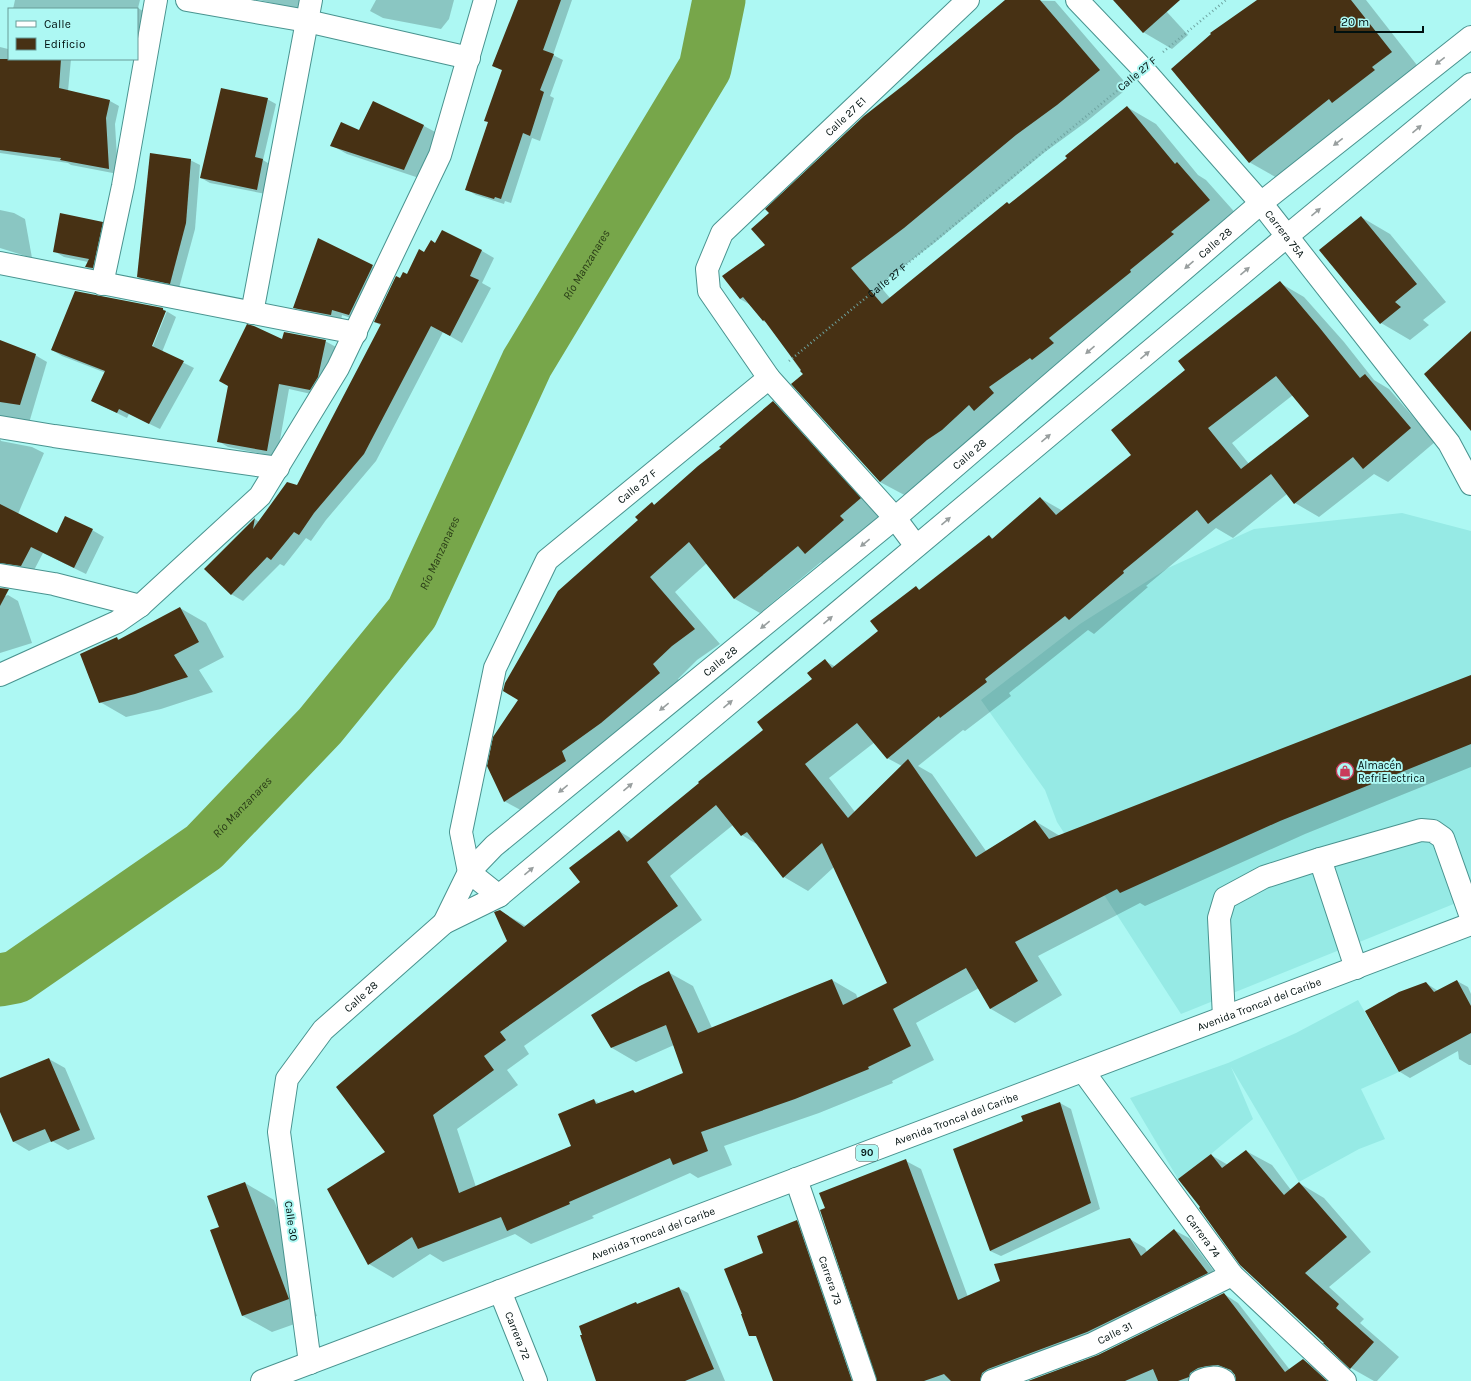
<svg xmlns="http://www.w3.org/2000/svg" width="1471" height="1381" font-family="Karla,sans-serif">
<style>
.built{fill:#96eae5}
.shadow{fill:#0003;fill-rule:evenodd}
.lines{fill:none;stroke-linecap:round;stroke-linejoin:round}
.river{stroke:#77a64a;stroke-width:53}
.building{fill:#473114;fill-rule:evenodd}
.minor-casing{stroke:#49938f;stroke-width:24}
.highway-casing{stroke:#49938f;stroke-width:24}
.path{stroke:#6ea4a1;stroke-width:2.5;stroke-dasharray:1 3;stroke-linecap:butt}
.minor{stroke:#fff;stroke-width:22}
.highway{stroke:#fff;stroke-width:22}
.oneway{fill:#999f9f}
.labels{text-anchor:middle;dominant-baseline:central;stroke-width:4;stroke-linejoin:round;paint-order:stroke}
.shield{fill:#adf8f3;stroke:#345653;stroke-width:1}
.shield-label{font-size:10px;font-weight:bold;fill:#00100f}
.street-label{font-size:11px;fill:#00100f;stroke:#adf8f3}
.poi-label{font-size:11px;fill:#00100f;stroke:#adf8f3;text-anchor:start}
.water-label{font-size:12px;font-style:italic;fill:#2a3d17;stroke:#adf8f3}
</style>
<rect width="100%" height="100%" fill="#adf8f3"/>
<!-- built -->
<g class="built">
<polygon points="1402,513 1471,531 1471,897 1181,1014 1057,822 1045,790 981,700 1080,624 1168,568 1254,529"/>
<polygon points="1358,1000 1399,1072 1361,1089 1385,1139 1359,1149 1299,1182 1231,1067 1253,1119 1211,1154 1178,1179 1130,1098 1228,1063 1296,1033"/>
</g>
<!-- shadow -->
<g class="shadow">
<polygon points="15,0 140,0 138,8 146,13 137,45 137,9 13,9"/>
<polygon points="259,0 309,0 307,11"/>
<polygon points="376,0 454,0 449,19 441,29 383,18 370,11"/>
<polygon points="519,0 572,0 553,55 563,60 550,96 554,98 540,141 532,138 511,203 505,201 504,204 476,195 466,189 489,122 503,71 493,65"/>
<polygon points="1007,0 1055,1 1129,87 1086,122 1045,152 933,244 879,285 890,298 1048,175 1127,107 1156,124 1198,175 1206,180 1239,217 910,498 880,482 767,323 763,321 749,304 740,299 767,245 906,85"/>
<polygon points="1115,0 1156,0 1188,35 1172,49 1143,32"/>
<polygon points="1258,0 1366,0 1420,69 1279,179 1249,162"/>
<polygon points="9,40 9,59 71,59 68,91 110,101 119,106 115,124 118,174 71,165 68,163 0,153 0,47 8,49"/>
<polygon points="267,99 276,104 263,160 271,165 266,194 210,183 201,178"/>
<polygon points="373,102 424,126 439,134 419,178 347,154 331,145 360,131"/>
<polygon points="190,160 200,165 195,229 179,288 147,282 138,277"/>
<polygon points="0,210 14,213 25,219 32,258 0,248"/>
<polygon points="1361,217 1390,234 1446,302 1423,320 1429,325 1410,340 1381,323"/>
<polygon points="102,223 112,228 97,272 87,267 88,262 64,257 54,251"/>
<polygon points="318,240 383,272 360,321 342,315 341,321 304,313 294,307"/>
<polygon points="436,244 482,251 494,258 482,283 491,288 462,343 443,332 376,461 326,520 311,541 306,538 284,566 280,564 243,601 231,594 255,519 259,522 297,486 382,326 375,322 400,279 407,275 424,253"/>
<path d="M1280 283 1304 297 1344 342 1374 380 1389 389 1435 442 1388 482 1374 474 1319 517 1295 503 1287 494 1233 538 1216 528 1146 586 1148 587 1094 634 1088 630 1009 693 1011 696 965 731 963 730 918 766 932 774 986 851 1035 821 1060 836 1471 676V767L1305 834 1145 906 1140 903 1038 956 1062 995 1015 1023 991 1009 979 988 916 1023 934 1060 892 1081 893 1083 819 1113 724 1146 732 1165 698 1178 690 1173 592 1216 594 1218 531 1244 515 1234 443 1262 430 1254 393 1278 369 1264 386 1152 509 941 500 911 526 926 581 882 619 831 632 839 764 730 813 679 825 661 836 667 880 631 916 587 920 590 989 536 994 539 1040 498 1063 511 1133 455 1186 370ZM1293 395 1310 416 1249 464 1232 443ZM875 742 887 758 902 766 855 812 829 778ZM733 825 742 835 758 845 784 877 808 891 834 867 889 984 858 999 856 994 832 980 712 1028 693 986 668 972 612 1048 636 1062 674 1045 684 1074 637 1093 633 1091 600 1104 594 1100 572 1146 476 1187 457 1129 518 1085 507 1070 529 1054 524 1046 702 920 670 876Z"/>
<path d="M163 309 176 317 162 352 194 368 160 429 129 414 127 418 92 401 106 373 62 356 52 350ZM165 311H167L151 351H149Z"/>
<polygon points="282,340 325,341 336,347 328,383 320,396 289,389 277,457 228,447 218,441 229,386"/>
<polygon points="0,341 35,355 47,362 29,423 0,430"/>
<polygon points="773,402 798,417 885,513 831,568 821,562 760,613 735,599 707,563 675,592 720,644 697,660 678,679 685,688 530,815 504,801 639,520 652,503 656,506 722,448"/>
<polygon points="0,439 1,441 32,447 44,453 18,514 58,534 92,530 104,537 86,574 43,553 33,572 0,568"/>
<polygon points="8,595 18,601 32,643 0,653 0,598"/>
<polygon points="180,608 206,623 224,657 199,670 213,692 161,709 126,717 100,702 117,638 120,640"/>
<polygon points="1457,981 1468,987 1471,994 1471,1065 1469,1065 1459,1059 1458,1051 1410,1078 1400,1072 1426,983 1438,991"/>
<polygon points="49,1059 65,1068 95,1139 68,1150 52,1141 29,1151 14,1142 0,1110 0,1079"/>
<polygon points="1060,1103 1071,1109 1100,1209 1001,1256 990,1251 1024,1122 1022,1116"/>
<polygon points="1246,1151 1272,1165 1291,1190 1299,1183 1324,1198 1371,1252 1329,1287 1364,1319 1360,1323 1399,1357 1377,1381 1374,1381 1351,1368 1211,1155 1228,1165"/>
<polygon points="906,1161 921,1169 968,1297 1130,1239 1145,1248 1147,1252 1174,1230 1189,1238 1222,1282 998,1381 878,1381"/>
<polygon points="245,1183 274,1200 317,1316 272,1332 243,1316 220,1228"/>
<polygon points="797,1221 812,1230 863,1381 774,1381 765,1254"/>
<polygon points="679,1288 688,1293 725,1381 626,1381 636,1303 638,1304"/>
<polygon points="1224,1294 1238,1303 1290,1370 1303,1360 1318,1369 1331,1381 1237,1381 1236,1374 1227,1373 1206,1381 1031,1381 1097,1357"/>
</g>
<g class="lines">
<!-- river -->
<path class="river" id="s1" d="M0 980 16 977 204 847 320 726 412 613 527 363 705 68 719 0"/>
</g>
<!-- building -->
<g class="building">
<polygon points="518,0 561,0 543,50 554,54 540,90 544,92 530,136 523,133 501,199 495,197 494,199 465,190 488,122 484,121 502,70 492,66"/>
<polygon points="1005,0 1040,0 1100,70 1057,105 1016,135 904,228 851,268 882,304 1007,202 1009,204 1047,174 1067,158 1065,156 1127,106 1175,164 1177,162 1210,200 1171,232 1174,234 1130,270 1131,272 1049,338 1054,343 1032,360 1030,358 989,387 994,393 974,411 969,405 942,430 927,440 880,482 791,384 803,374 800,371 801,370 764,320 763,321 743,297 740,299 722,276 765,245 751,229 769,213 765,209 864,116 905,84"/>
<polygon points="1113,0 1180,0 1143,33"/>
<polygon points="1257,0 1351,0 1392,52 1372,67 1375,70 1332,103 1329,99 1249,163 1171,69 1211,34 1210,33"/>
<polygon points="0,59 61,59 59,88 110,100 106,118 109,169 60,160 61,158 0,150"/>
<polygon points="221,88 268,98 255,157 263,159 257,190 200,178"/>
<polygon points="373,101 424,125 404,170 330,146 341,122 359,130"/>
<polygon points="150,153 191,159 186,223 170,284 137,277"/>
<polygon points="60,213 103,222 93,268 85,267 89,259 53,252"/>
<polygon points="1361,216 1417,284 1395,302 1401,307 1380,324 1319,250"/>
<polygon points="442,230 482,250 470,276 479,280 450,336 431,326 364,454 314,513 299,535 294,532 271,560 267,557 231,595 204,569 255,518 253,529 287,482 297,485 381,324 374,322 396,276 400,278 403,272 407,274 419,249 424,252 431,240 435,243"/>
<polygon points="318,238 373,265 349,315 332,310 331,315 293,308"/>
<path d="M1280 281 1319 327 1360 378 1365 374 1411 428 1363 469 1353 457 1294 504 1271 474 1208 524 1197 510 1123 571 1124 573 1069 620 1065 616 985 679 987 682 940 718 939 716 887 759 857 723 805 764 848 818 908 759 976 857 1035 820 1049 839 1471 675V744L1280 821 1120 893 1117 889 1015 942 1038 981 990 1009 966 968 893 1009 911 1046 868 1067 869 1069 795 1099 701 1132 708 1151 673 1165 670 1158 569 1202 570 1204 507 1231 501 1217 418 1249 412 1237 368 1265 327 1189 385 1152 336 1087 507 941 494 912 500 910 524 927 580 882 569 868 619 830 627 842 699 783 698 782 763 730 757 722 812 679 807 673 825 659 832 668 878 631 870 621 916 586 919 590 989 535 992 539 1040 497 1056 515 1131 455 1111 430 1185 370 1178 361ZM1276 376 1309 416 1241 469 1208 428ZM716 805 741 836 747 832 783 878 822 843 887 983 843 1005 832 979 698 1033 669 971 640 986 591 1015 611 1048 666 1025 683 1073 635 1093 633 1090 596 1104 594 1099 558 1114 571 1146 459 1193 433 1115 494 1070 484 1056 506 1040 500 1032 678 906 647 862Z"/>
<polygon points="75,291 163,308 163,310 166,311 152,346 184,361 149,424 119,409 117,413 91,401 105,371 51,350"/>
<polygon points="247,324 254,326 282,339 284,332 326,340 318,377 310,390 279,384 267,451 217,442 228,386 219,381"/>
<polygon points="1471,331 1471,431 1424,374"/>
<polygon points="0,340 36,354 20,405 0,402"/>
<polygon points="773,401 861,498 840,516 844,520 805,554 798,546 734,599 689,542 650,577 695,629 672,646 653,664 660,673 601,723 562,751 566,761 504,802 487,766 493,737 518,700 503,691 505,683 558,591 638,520 635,517 652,502 654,505 698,466 721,448 719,447"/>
<polygon points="0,504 57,533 65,516 93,529 74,568 31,547 21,566 0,563"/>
<polygon points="0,588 9,589 0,606"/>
<polygon points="180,607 199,642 174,655 188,677 135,694 99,703 80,654 117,637 118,640"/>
<polygon points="1457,980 1471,1006 1471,1033 1399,1072 1365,1011 1399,992 1426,982 1434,992"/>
<polygon points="49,1058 80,1130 51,1142 45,1129 13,1142 0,1112 0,1078"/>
<polygon points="1060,1102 1091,1203 990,1251 953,1149 1023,1121 1021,1116"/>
<polygon points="1246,1150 1284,1195 1299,1182 1347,1237 1305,1273 1339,1304 1336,1308 1374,1342 1350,1369 1323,1343 1324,1343 1240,1265 1199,1208 1200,1207 1178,1179 1211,1154 1222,1168"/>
<polygon points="906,1159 958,1300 1000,1281 994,1264 1130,1238 1141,1256 1174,1229 1208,1273 1087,1332 988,1369 982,1373 980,1381 951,1381 944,1374 924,1381 877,1381 820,1210 825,1208 819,1193"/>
<polygon points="245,1182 289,1299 242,1316 210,1230 219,1227 207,1196"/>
<polygon points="797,1220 852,1381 773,1381 756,1336 749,1336 741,1314 742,1314 724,1269 763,1253 757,1236"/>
<polygon points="679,1287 714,1369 685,1381 596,1381 580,1335 582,1335 579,1326 636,1302 637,1304"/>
<polygon points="1224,1293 1285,1372 1303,1359 1327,1381 1236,1381 1235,1375 1231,1370 1218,1365 1207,1366 1198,1368 1190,1373 1189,1377 1178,1381 1158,1381 1153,1369 1125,1381 1028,1381 1098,1355"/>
</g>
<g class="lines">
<defs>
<g id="minor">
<polyline points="187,0 307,21 469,58"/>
<path id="s3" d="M1077 0 1143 69 1261 203 1449 443 1471 484"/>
<polyline points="0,263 356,333"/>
<polyline points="102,284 123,186 156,0"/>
<polyline points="252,313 311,0"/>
<polyline points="0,427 54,436 278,468"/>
<path id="s4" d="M916 546 895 518 769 378 709 291 707 269 722 233 968 0"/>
<polyline points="0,575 54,584 140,606"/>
<polyline points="0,675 117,622 140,606 260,496 338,368 440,155 485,0"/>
<polyline points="1320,859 1421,830 1433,831 1443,838 1471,917"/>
<path id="s5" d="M499 896 469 872 461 832 495 668 547 560 769 378"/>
<path id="s6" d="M444 923 469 872 494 846 895 518 1261 203 1471 37"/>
<polyline points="1224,1017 1219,918 1225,898 1264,877 1320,859 1356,968"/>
<path id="s7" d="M1083 1071 1232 1275 1345 1381"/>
<path id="s8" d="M796 1179 865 1381"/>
<path id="s9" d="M500 1291 536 1381"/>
<path id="s10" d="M310 1363 279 1132 287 1079 323 1030 444 923 499 896 1286 237 1471 84"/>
<path id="s11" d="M992 1381 1092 1344 1232 1275"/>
<path d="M1200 1381C1208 1377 1217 1376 1224 1381"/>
</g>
<g id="highway">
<path id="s12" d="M262 1381 1471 924"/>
</g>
</defs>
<!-- minor casing -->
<use href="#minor" class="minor-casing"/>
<!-- highway casing -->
<use href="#highway" class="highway-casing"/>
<!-- path -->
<g class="path">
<polyline points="1163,52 1226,0"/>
<path id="s2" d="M789 361 1123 86"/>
</g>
<!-- minor -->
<use href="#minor" class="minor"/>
<!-- highway -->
<use href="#highway" class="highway"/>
</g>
<!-- one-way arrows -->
<defs><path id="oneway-solid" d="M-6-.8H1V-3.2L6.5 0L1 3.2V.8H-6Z"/></defs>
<g class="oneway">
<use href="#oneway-solid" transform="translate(1440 61) rotate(142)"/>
<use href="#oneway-solid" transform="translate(1417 129) rotate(-40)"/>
<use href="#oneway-solid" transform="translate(1338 142) rotate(142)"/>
<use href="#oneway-solid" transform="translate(1316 212) rotate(-40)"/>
<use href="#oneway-solid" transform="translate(1189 265) rotate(139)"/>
<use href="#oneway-solid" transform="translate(1245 271) rotate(-40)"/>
<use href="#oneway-solid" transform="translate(1090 350) rotate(139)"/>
<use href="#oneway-solid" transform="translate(1145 355) rotate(-40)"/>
<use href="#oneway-solid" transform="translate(1046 438) rotate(-40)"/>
<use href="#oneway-solid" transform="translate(946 521) rotate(-40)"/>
<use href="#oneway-solid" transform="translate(865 543) rotate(141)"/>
<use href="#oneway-solid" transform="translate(828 620) rotate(-40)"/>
<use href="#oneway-solid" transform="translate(765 625) rotate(141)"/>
<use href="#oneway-solid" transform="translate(728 704) rotate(-40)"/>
<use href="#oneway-solid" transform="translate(664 707) rotate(141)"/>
<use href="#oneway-solid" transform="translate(628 787) rotate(-40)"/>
<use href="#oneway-solid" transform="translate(563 789) rotate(141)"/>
<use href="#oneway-solid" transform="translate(529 871) rotate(-40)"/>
</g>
<!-- icons -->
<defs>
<symbol id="shop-ring" viewBox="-11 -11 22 22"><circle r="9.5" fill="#adf8f3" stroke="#c93a5b" stroke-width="1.5"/><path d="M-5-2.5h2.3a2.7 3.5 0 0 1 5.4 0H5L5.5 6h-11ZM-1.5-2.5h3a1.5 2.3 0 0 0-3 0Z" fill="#c93a5b"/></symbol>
</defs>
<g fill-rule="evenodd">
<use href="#shop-ring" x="1335" y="761" width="20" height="20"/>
</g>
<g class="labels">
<!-- shield labels -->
<rect class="shield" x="856" y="1145" width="22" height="16" rx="3"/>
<g class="shield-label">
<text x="867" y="1153">90</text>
</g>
<!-- street labels -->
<g class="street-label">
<text transform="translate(1137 74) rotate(-40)">Calle 27 F</text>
<text stroke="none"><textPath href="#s4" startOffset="560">Calle 27 E1</textPath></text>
<text stroke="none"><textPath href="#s3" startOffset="313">Carrera 75A</textPath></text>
<text stroke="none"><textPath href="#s6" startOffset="1033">Calle 28</textPath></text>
<text stroke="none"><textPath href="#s2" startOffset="127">Calle 27 F</textPath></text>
<text stroke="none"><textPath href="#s6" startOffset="709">Calle 28</textPath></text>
<text stroke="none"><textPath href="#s5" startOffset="483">Calle 27 F</textPath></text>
<text stroke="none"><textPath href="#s6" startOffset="385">Calle 28</textPath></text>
<text stroke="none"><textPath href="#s10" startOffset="398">Calle 28</textPath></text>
<text stroke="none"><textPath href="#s12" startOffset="1066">Avenida Troncal del Caribe</textPath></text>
<text stroke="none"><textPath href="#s12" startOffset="742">Avenida Troncal del Caribe</textPath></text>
<text transform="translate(291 1221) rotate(82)">Calle 30</text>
<text stroke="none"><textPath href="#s12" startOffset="418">Avenida Troncal del Caribe</textPath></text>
<text stroke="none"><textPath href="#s7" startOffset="204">Carrera 74</textPath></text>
<text stroke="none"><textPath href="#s8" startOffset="107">Carrera 73</textPath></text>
<text stroke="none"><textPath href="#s11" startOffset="132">Calle 31</textPath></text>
<text stroke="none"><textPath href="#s9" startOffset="48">Carrera 72</textPath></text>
</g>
<!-- poi labels -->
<g class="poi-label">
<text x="1358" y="765">Almacén<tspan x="1358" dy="13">RefriElectrica</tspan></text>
</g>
<!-- water labels -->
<g class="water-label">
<text stroke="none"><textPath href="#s1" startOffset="948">Río Manzanares</textPath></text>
<text stroke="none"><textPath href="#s1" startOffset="624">Río Manzanares</textPath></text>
<text stroke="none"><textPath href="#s1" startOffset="300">Río Manzanares</textPath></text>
</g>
</g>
<!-- legend -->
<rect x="8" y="8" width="130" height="52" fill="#adf8f3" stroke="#689b98"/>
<rect x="16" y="21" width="20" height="6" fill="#ffffff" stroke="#689b98"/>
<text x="44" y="28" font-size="12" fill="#00100f">Calle</text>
<rect x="16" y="38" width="20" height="12" fill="#473114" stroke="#689b98"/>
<text x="44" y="48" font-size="12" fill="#00100f">Edificio</text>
<!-- scale -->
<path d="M1335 26v6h88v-6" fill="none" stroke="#00100f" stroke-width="2"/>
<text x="1341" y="26" font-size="12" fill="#00100f" stroke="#adf8f3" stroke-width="3" paint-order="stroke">20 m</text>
</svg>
